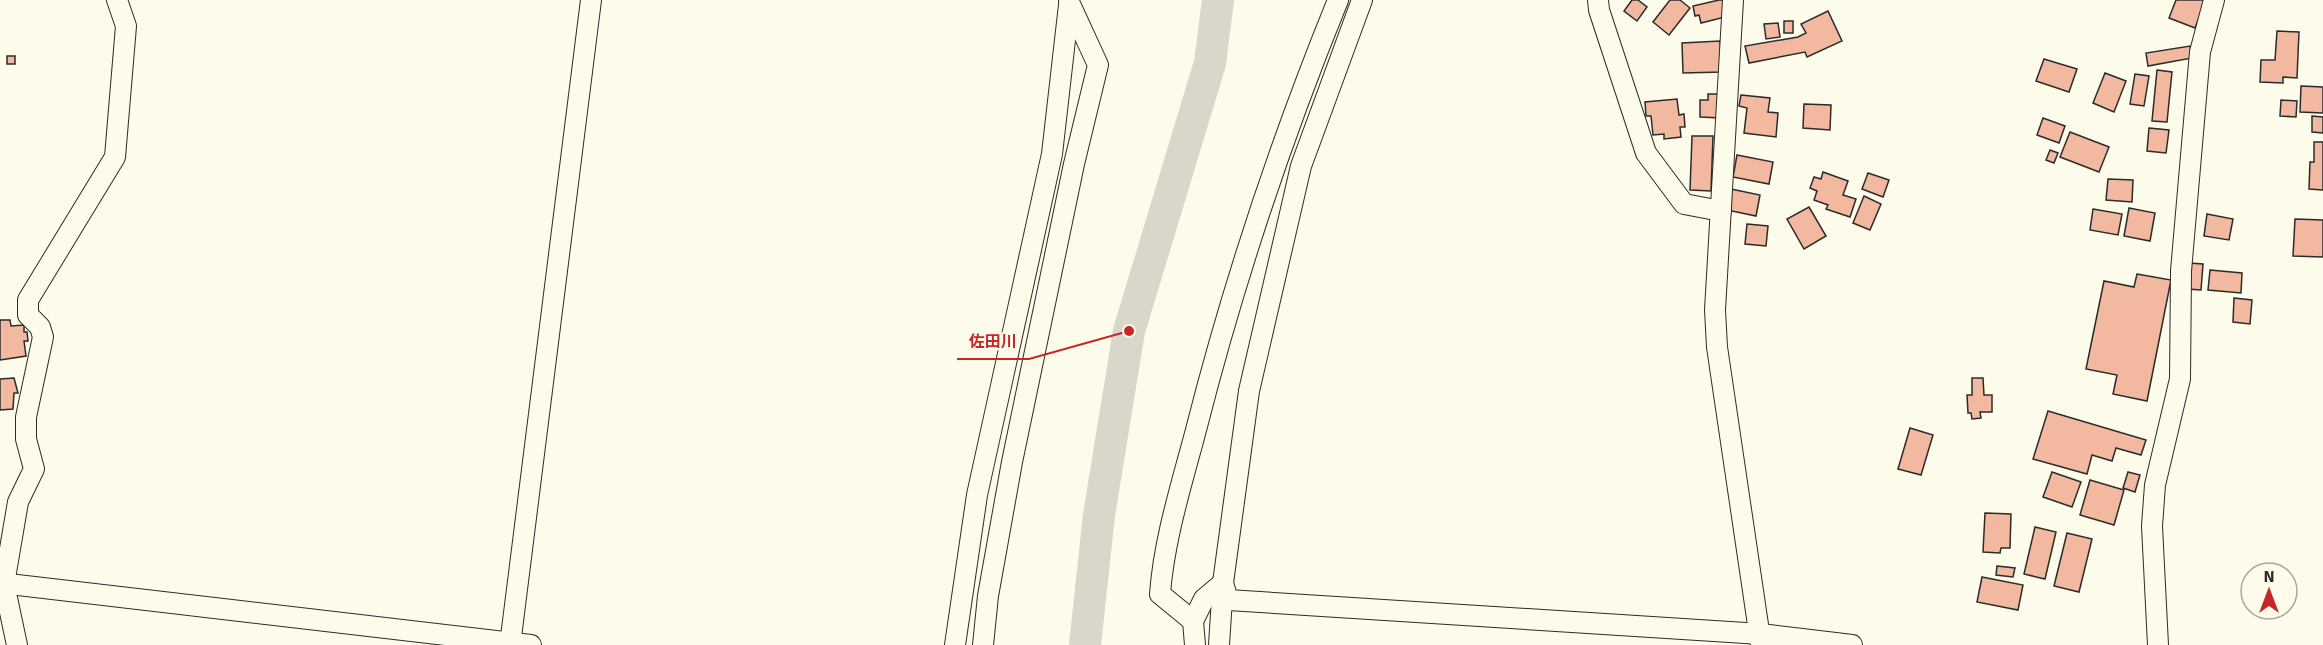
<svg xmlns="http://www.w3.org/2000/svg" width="2323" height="645" font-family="Signika,'Noto Sans JP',sans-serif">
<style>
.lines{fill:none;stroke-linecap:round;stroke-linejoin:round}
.river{stroke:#d8d7c9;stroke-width:32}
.building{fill:#f2b8a0;stroke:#2b2b2b;stroke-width:1.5}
.minor-casing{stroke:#2b2b2b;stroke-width:22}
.minor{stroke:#fdfbea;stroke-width:20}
.leader{fill:none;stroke:#c62828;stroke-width:2}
.callout-dot{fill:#c62828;stroke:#fdfbea;stroke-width:2}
.callout-label{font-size:16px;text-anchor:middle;font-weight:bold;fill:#c62828;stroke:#fdfbea;stroke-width:4.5;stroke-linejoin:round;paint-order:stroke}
</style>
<rect width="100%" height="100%" fill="#fdfbea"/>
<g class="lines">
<!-- river -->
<polyline class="river" points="1085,645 1099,515 1129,331 1210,63 1218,0"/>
</g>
<!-- building -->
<g class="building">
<polygon points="1632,0 1638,0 1647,7 1637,21 1624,11"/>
<polygon points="1670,0 1680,0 1690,8 1669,35 1653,22"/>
<polygon points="1719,0 1725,0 1729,16 1701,23 1699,15 1695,16 1693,6"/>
<polygon points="2176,0 2206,0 2195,28 2169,18"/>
<polygon points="1828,11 1842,41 1807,57 1805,52 1749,63 1745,46 1798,37 1806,33 1801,24"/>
<rect x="1784" y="21" width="9" height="12"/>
<polygon points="1778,23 1780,37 1766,39 1764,24"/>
<polygon points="2277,31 2299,32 2297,78 2283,77 2283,83 2260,82 2261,60 2275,60"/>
<polygon points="1720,41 1722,72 1683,73 1682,43"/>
<polygon points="2190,46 2192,58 2148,66 2146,53"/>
<rect x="7" y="56" width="8" height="8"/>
<polygon points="2044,59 2077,69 2069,92 2036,81"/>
<polygon points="2157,70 2172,72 2167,122 2152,121"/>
<polygon points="2105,73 2126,81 2114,112 2093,103"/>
<polygon points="2135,74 2149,76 2144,106 2130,104"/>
<polygon points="2301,86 2323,87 2323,113 2300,112"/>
<polygon points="1708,94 1721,94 1721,118 1700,117 1700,100 1708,100"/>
<polygon points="1741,95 1770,98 1768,112 1778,113 1776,137 1744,133 1747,108 1739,106"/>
<polygon points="1677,99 1679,115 1684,114 1685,127 1680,127 1681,137 1664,139 1664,134 1653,135 1651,116 1646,116 1645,102"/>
<polygon points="2281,100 2297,101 2296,117 2280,116"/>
<polygon points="1804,104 1831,105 1830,130 1803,128"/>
<polygon points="2312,116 2323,117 2323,133 2312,132"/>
<polygon points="2043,118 2065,126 2059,143 2037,135"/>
<polygon points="2149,128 2169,130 2166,153 2147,151"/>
<polygon points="2070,132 2109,147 2099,172 2060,157"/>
<polygon points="1692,136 1713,136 1711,191 1690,190"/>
<polygon points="2314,142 2323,142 2323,190 2309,189 2310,162 2314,162"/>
<polygon points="2050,150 2058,153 2054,163 2046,160"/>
<polygon points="1737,155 1773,162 1769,184 1733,177"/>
<polygon points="1823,172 1848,181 1843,195 1856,199 1850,217 1826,209 1828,205 1814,200 1817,191 1810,188 1814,177 1821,179"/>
<polygon points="1868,173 1889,180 1883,197 1862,189"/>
<polygon points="2108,179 2133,180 2132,202 2106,200"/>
<polygon points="1731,189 1760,195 1756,216 1727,210"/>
<polygon points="1864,196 1881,204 1870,230 1853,223"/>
<polygon points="1809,207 1826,236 1804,249 1787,219"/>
<polygon points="2129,208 2155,213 2150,241 2124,236"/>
<polygon points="2093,209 2122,214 2118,235 2090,230"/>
<polygon points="2207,214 2233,219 2229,240 2204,236"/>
<polygon points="2295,219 2323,220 2323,257 2293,256"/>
<polygon points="1747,224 1768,226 1766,246 1745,244"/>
<polygon points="2189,263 2203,264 2201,290 2187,289"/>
<polygon points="2210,270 2242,273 2241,293 2208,290"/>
<polygon points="2137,274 2171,280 2147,401 2113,394 2117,375 2086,369 2104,281 2134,287"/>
<polygon points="2234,298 2252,300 2250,324 2233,322"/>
<polygon points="0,320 10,320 11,326 24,325 24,332 27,332 28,341 24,341 26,356 0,360"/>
<polygon points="14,378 18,393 14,393 13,409 0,410 0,379"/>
<polygon points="1972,378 1983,378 1984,395 1992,395 1992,412 1980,412 1981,418 1972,419 1971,413 1968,413 1967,395 1972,395"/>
<polygon points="2048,411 2146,440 2141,455 2116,448 2112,461 2092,455 2087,474 2033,459"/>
<polygon points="1910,428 1933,435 1921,475 1898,469"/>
<polygon points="2052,472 2081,482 2072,507 2043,497"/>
<polygon points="2128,472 2140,475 2135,492 2123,488"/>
<polygon points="2090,480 2124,490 2114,525 2080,515"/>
<polygon points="1985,513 2011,514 2010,548 2001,548 2000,553 1983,552"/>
<polygon points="2035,527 2056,532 2045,579 2024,574"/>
<polygon points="2067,533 2092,539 2079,592 2054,586"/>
<polygon points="1997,566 2015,568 2013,577 1996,575"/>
<polygon points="1982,577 2023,585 2018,610 1977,602"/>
</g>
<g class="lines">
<defs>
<g id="minor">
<polyline points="1598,0 1599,10 1646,153 1684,204 1721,211"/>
<polyline points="1733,0 1715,310 1717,347 1761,645"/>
<polyline points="0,583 531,645"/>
<polyline points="1223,583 1228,600 1761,634 1852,645"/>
<polyline points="1193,621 1204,599 1223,583"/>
<polyline points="17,645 4,584 18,502 34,469 26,439 26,417 43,337 40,327 28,315 28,300 115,157 126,26 117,0"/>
<polyline points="510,645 591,0"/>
<polyline points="955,645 977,495 1052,154 1069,5"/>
<polyline points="983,645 988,596 1012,462 1074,164 1098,65 1069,2"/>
<path d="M1195 645 1193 621 1160 594C1164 539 1182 483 1196 430 1233 284 1281 140 1338 0"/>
<polyline points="1219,645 1223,583 1249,391 1301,166 1362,0"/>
<polyline points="2158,645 2152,526 2155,485 2180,379 2181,271 2200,52 2214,0"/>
</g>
</defs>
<!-- minor casing -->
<use href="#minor" class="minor-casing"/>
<!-- minor -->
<use href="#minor" class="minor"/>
</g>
<!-- callouts -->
<path class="leader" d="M1129 331L1029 359H957"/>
<circle class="callout-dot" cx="1129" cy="331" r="6"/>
<g class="callout-label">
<text x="993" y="347">佐田川</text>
</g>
<!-- north arrow -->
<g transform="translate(2269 591)"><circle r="28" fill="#fdfbea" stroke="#a9a89e" stroke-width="1.5"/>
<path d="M0-4.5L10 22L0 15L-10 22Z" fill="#c62828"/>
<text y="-9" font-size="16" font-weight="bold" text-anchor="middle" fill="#2b2b2b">N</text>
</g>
</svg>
